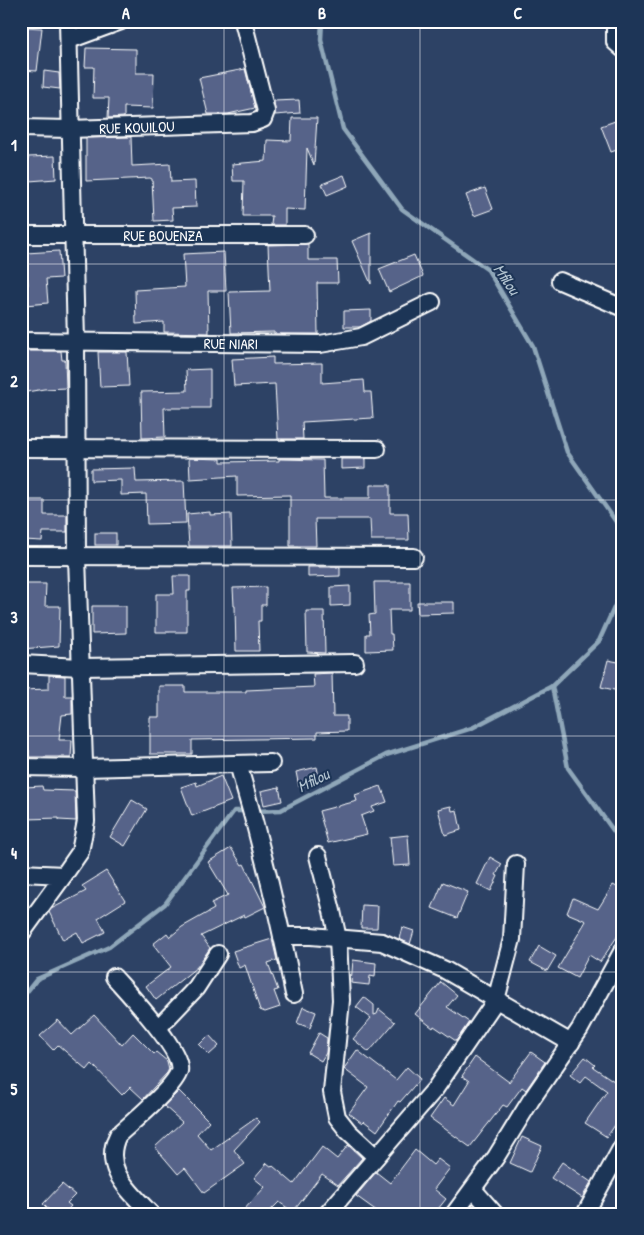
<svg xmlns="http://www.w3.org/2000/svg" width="644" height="1235" font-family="'Patrick Hand',sans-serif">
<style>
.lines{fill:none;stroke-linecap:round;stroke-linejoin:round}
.stream{stroke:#8fa7b9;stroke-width:4.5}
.building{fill:#566389;stroke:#fff}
.minor-casing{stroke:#fff;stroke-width:20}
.minor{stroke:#1d3557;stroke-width:16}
.grid{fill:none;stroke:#fff;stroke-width:1;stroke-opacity:0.55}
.labels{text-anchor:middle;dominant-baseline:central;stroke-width:4;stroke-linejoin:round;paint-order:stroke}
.street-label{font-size:15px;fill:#fff;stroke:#1d3557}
.water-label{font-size:16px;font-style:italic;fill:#b4c5d1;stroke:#1d3557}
.neatline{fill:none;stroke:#fff;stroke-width:2}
.grid-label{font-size:16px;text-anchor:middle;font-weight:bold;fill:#fff}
</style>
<rect width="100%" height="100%" fill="#2d4265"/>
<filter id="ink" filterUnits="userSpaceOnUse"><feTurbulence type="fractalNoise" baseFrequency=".02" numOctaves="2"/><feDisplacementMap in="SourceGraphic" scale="10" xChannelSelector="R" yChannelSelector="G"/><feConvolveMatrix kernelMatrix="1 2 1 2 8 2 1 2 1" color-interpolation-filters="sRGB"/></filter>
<g filter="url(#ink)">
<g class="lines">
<!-- stream -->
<g class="stream">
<polyline points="322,21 321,40 343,129 402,209 488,270 533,346 567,452 619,526 623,557"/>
<polyline points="552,686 568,768 623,844"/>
<polyline points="255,811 281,810 386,755 472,728 552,686 599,641 623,588"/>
<polyline points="21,999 37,979 109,947 165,904 234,811 247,811"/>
</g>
</g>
<!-- building -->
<g class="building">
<polygon points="24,27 42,28 37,71 21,70"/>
<polygon points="86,48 136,49 136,73 154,73 153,108 124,107 124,117 108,118 109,98 93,98 94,67 85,67"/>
<polygon points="245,69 255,108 228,114 208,114 199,78"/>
<polygon points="44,71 59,73 60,89 43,87"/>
<polygon points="299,100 300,113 275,115 274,101"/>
<polygon points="292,118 317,118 314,165 307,148 305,210 285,209 285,225 271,225 272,216 243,216 244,181 233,181 232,164 266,161 267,140 291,141"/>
<polygon points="618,120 623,132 623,148 611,152 601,126"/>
<polygon points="131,137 132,166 170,164 171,182 195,181 196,207 172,208 173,220 154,221 152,179 150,178 86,181 86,138"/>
<polygon points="55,156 56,179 29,181 28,157"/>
<polygon points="344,175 348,186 327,195 322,184"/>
<polygon points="485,188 493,209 474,216 466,195"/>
<polygon points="371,233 371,284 352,241"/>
<polygon points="308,244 308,260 337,260 338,283 317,283 318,334 274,334 274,332 231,333 229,292 270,291 268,245"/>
<polygon points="59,251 61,278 46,279 48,303 25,305 24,286 28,285 26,253"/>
<polygon points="224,252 226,291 208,291 209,333 164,332 164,322 136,324 135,290 185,287 183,254"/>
<polygon points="414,255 423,276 389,292 379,269"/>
<polygon points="371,310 371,321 360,327 344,327 344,311"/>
<polygon points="21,351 61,351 62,360 65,360 66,388 44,389 21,393"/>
<polygon points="98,352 127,352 129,386 100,387"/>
<polygon points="273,357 273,364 322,363 322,383 364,380 365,392 371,392 373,418 302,422 303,439 278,439 275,384 234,386 232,359"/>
<polygon points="210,369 210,408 164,408 165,437 142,438 141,392 187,391 186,370"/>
<polygon points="189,458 221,459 221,462 279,461 279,459 323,460 324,498 370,498 370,485 390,485 390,513 408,513 409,540 371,540 370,519 315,519 316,546 290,546 290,495 237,496 237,476 190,479"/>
<polygon points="341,459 365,459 365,468 341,469"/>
<polygon points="135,468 136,482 184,481 186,523 147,524 146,494 121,495 121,480 91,481 91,469"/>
<polygon points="21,500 44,500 44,515 67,515 67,532 43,532 42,541 24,540 24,526 21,526"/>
<polygon points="210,512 210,515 231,514 232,546 189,546 187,514"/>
<rect x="95" y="533" width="21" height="12"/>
<polygon points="308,567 340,567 340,576 308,577"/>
<polygon points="173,576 190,576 190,591 187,591 187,632 156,632 156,594 174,594"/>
<polygon points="374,582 410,582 410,610 389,610 390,634 392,634 393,650 366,651 366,634 370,634 369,615 375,614"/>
<polygon points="21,584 46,584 45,606 60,606 59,646 21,649"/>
<polygon points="350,586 350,605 331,606 331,587"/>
<polygon points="266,587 266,605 261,605 261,621 258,621 259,651 236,651 235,606 234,606 233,588"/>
<polygon points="417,602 454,602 454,613 418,614"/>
<polygon points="92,606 126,606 126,633 92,634"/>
<polygon points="306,611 324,611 325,653 307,652"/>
<polygon points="608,660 623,663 623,692 601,687"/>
<polygon points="332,673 333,716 347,716 347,731 317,732 317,738 192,740 192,754 150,754 150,717 159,717 159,686 185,686 185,692 246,692 246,690 314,687 313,674"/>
<polygon points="49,675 65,676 65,696 72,696 72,714 62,715 59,740 72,740 71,757 29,757 29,750 21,750 21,690 49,689"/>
<polygon points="317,767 320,782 299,787 296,772"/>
<polygon points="221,776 231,801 192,816 181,787 196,782 197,786"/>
<polygon points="42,786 43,790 75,791 76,821 59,820 59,818 27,819 25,787"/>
<polygon points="381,786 387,802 372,807 374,811 361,816 367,834 328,843 319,811 357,801 355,795"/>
<polygon points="279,787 282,801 264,805 261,791"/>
<polygon points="132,800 147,809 125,846 110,837"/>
<polygon points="451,806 452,811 457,810 461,830 445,835 438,809"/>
<polygon points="408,835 410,865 393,866 390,837"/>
<polygon points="231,848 242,865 244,864 265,907 245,917 244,915 201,936 210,948 197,967 156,1000 146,986 171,967 153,944 167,933 170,937 182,927 214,909 211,903 228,895 208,862"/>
<polygon points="490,857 502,864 496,875 498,876 491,891 477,884"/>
<polygon points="106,871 125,901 98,918 105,932 83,943 77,932 63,940 49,912 51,909 86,891 82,886"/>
<polygon points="443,882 468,892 457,918 432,908"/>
<polygon points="613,885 623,890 623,928 600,962 589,955 577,978 558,968 586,921 567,913 573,898 598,909"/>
<polygon points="362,905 378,906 377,928 361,928"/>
<polygon points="402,927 414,931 410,944 399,939"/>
<polygon points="272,939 277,960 268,963 278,990 274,991 280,1007 265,1012 260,1010 245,965 239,968 233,951"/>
<polygon points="539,946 556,956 547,971 530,962"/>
<polygon points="353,960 376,963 375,977 370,976 369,985 351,983"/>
<polygon points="441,982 457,995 447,1007 469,1022 456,1041 434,1026 433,1028 415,1014"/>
<polygon points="364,997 374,1005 374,1015 377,1014 379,1009 395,1022 369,1052 353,1039 371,1018 356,1007"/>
<polygon points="303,1007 316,1012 310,1028 297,1023"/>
<polygon points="94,1015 122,1045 133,1033 154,1054 156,1052 167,1061 169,1069 167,1073 143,1099 130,1087 122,1095 92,1064 87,1070 58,1045 53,1050 40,1036 58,1020 72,1035"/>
<polygon points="319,1033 327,1038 326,1053 321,1061 308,1053"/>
<polygon points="209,1035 219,1046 209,1055 199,1045"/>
<polygon points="357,1050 396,1080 407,1067 420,1079 400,1102 398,1101 377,1131 364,1121 362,1123 349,1113 368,1087 344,1069 345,1067"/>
<polygon points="531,1052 545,1062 526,1090 522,1087 507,1107 503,1105 470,1147 430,1118 444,1098 454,1105 469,1081 462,1076 475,1057 509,1082"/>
<polygon points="585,1057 595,1065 593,1067 623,1087 623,1093 615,1104 623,1110 623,1113 607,1137 585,1123 607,1091 586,1076 580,1083 570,1075"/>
<polygon points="179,1091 209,1121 197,1134 211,1150 256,1118 260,1122 234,1150 245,1164 204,1193 185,1168 178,1174 155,1147 182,1122 164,1106"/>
<polygon points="522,1137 542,1146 530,1172 510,1163"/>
<polygon points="348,1145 362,1158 338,1185 322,1174 293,1212 279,1202 267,1214 240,1214 265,1187 254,1178 267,1163 272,1167 273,1166 294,1184 322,1147 337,1159"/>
<polygon points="415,1150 433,1165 438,1159 450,1168 434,1189 446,1199 434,1214 381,1214 356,1196 376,1172 390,1183"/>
<polygon points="562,1162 591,1182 582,1198 551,1178"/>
<polygon points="62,1184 75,1195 67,1203 71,1206 64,1214 53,1214 43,1204"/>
</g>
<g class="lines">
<defs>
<g id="minor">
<polyline points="615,21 615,42 623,49"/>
<polyline points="69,40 121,21"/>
<path id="s1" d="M21 128 70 129 252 123 263 119 266 111 243 21"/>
<path id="s2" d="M21 235H305"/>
<polyline points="560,281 623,308"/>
<path id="s3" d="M21 341 320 344 361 337 432 302"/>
<polyline points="21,448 377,449"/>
<polyline points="21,556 414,557"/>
<polyline points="21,664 81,667 355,663"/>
<path d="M238 764C260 839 279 917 294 994"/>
<polyline points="21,767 85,768 271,763"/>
<polyline points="318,856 332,911 338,939 341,1000 332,1092 337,1117 348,1131 376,1157"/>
<polyline points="21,873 64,875 21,934"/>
<polyline points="64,875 80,852 86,821 77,557 76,341 68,21"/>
<polyline points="282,936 311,936 382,942 445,970 571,1043"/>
<path d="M114 977C128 993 184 1052 179 1071 175 1087 131 1123 118 1135 101 1169 130 1191 151 1214"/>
<polyline points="158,1028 196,988 218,954"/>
<polyline points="473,1189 495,1214"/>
<polyline points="327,1214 435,1089 496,1000 512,939 516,864"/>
<polyline points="454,1214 496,1157 531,1100 580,1029 623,950"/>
<polyline points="585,1214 623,1145"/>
</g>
</defs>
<!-- minor casing -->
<use href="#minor" class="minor-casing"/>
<!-- minor -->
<use href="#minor" class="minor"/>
</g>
</g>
<!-- grid -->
<path class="grid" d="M224 21V1214M420 21V1214M21 264H623M21 500H623M21 736H623M21 972H623"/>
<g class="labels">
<!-- street labels -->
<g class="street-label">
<text stroke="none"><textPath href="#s1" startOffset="116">RUE KOUILOU</textPath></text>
<text stroke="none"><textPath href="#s2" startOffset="142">RUE BOUENZA</textPath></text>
<text stroke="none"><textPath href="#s3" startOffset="210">RUE NIARI</textPath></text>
</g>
<!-- water labels -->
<g class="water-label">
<text transform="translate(507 279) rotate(56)">Mfilou</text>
<text transform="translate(313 780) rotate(-27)">Mfilou</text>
</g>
</g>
<!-- margin -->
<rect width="644" height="1235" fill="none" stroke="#1d3557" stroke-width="55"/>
<rect x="28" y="28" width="588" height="1180" class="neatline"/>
<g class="grid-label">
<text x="126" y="19">A</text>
<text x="322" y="19">B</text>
<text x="518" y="19">C</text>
<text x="14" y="151">1</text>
<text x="14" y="387">2</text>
<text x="14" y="623">3</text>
<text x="14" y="859">4</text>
<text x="14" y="1095">5</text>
</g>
</svg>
